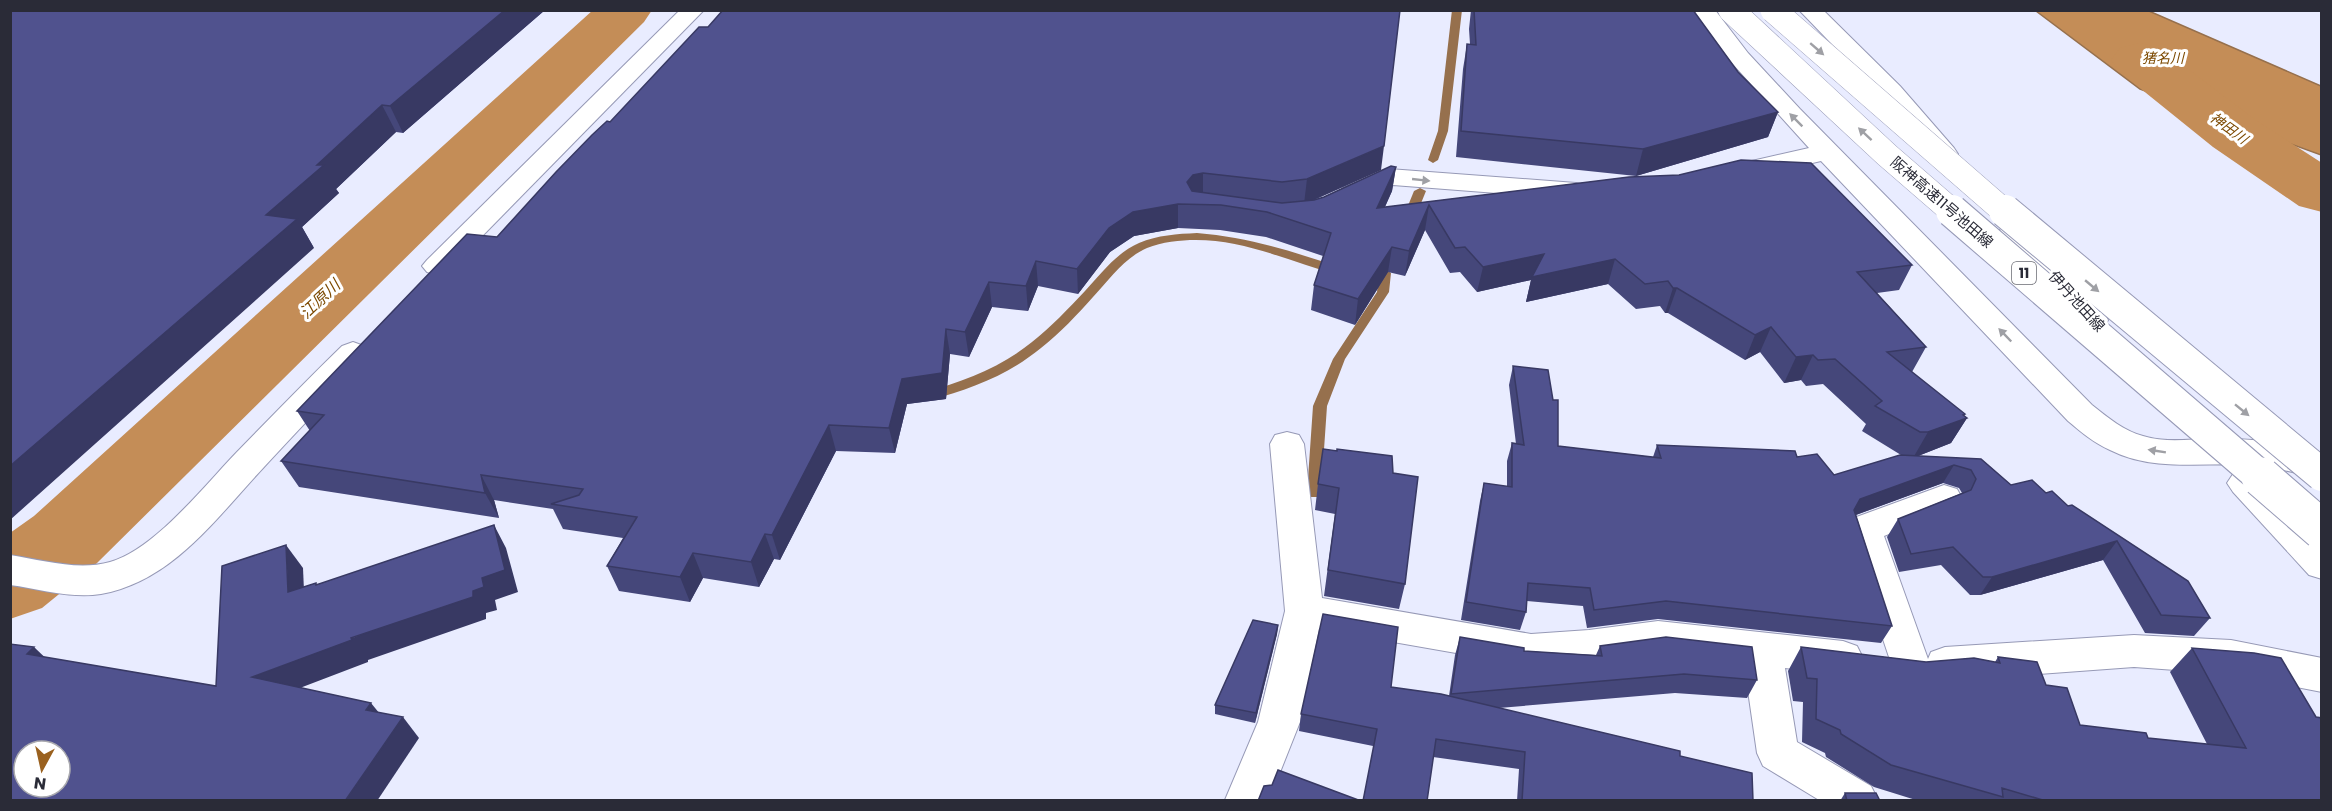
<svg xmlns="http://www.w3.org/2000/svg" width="2332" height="811" font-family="Poppins,'Noto Sans JP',sans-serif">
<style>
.water{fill:#c48d57;stroke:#96704d;stroke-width:1.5}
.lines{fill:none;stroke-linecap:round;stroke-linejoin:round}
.stream{fill:#96704d;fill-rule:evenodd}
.river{fill:#c48d57;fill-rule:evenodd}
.minor-casing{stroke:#9699b6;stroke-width:2}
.major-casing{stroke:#9699b6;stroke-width:2}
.minor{fill:#fff;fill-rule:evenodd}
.major{fill:#fff;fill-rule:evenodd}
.highway-bridge-far2-casing{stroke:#9699b6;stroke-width:26;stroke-linecap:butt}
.highway-bridge-far1-casing{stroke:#9699b6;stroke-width:34;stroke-linecap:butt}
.highway-bridge-casing{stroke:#9699b6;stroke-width:41;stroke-linecap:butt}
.highway-bridge-far2{stroke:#fff;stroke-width:25}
.highway-bridge-far1{stroke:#fff;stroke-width:32}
.highway-bridge{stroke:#fff;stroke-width:39}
.wall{fill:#45477a}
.shaded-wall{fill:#383963}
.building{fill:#50528e;stroke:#383963;stroke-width:1.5;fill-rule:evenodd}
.oneway{fill:#9fa0a5}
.labels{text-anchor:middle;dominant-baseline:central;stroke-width:6;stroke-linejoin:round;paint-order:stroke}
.far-water-label{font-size:14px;font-style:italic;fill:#7c4901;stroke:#fff}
.shield{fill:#fff;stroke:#6a6b73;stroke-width:1.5}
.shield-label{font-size:14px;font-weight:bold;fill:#2a2b37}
.street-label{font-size:15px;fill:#2a2b37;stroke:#fff}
.water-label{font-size:16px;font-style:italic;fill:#7c4901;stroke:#fff}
</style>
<rect width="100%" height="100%" fill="#e9ecff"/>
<!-- water -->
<polygon class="water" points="2036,11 2149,11 2321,86 2321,155 2140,89"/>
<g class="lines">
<!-- stream -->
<g class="stream">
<polygon points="1452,10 1462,10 1448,131 1438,160 1433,163 1428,160 1438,131"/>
<polygon points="1420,188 1426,191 1415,218 1409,221 1405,220 1403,218 1414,191"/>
<path d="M1197 233C1248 237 1294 252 1342 268L1344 271 1338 275C1291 262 1246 240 1196 240 1180 240 1162 242 1147 248 1124 258 1110 279 1093 297 1077 315 1060 333 1041 348 1008 375 971 389 930 400L923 395 925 392C964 381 1000 368 1032 342 1051 327 1068 309 1085 291 1101 274 1116 253 1139 243 1158 235 1177 234 1197 233Z"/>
<polygon points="1385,269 1391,273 1389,292 1345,359 1327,406 1321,493 1319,497 1309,497 1307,493 1313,406 1333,359 1377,292 1379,273"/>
</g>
<!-- river -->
<g class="river">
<polygon points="593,10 652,10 644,22 96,564 42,608 10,619 10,533 34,516"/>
<polygon points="2140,43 2160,48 2257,121 2322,163 2322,212 2299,206 2213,147 2120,72 2111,60 2120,48"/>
</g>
<defs>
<g id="minor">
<polygon points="680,10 704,10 447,272 437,275 427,272 422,266 427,260"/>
<path d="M1692 10H1715L1748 53 1800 109 2092 405C2107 417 2124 431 2143 436 2165 443 2189 439 2212 439 2249 438 2286 442 2322 454V476C2314 479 2276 467 2263 466 2212 460 2157 474 2110 450 2094 443 2081 432 2068 421L1821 161 1739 180 1730 178 1726 172 1730 166 1809 148 1732 63Z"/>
<polygon points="1389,169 1576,183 1586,185 1590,191 1586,197 1576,199 1393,185 1363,200 1353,202 1343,200 1339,194 1343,188"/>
<path d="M353 342 364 346 369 353 364 360C331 396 297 431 264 467 217 517 173 581 101 594 72 599 40 589 10 585V555C42 560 78 571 110 562 155 549 204 486 236 453 271 417 306 381 342 346Z"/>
<polygon points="1287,432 1299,435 1304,444 1322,598 1531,634 1589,630 1658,621 1843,641 1857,646 1863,658 1857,670 1843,675 1785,668 1797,742 1871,786 1878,800 1819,800 1763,766 1757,753 1744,663 1658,653 1589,662 1531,666 1319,629 1300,722 1269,800 1225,800 1258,722 1285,611 1270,444 1275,435"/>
<polygon points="1944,485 1957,489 1962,498 1957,507 1884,536 1928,659 1931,652 1945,647 2134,635 2231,640 2322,658 2322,692 2231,674 2134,667 1945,681 1931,676 1928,670 1924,678 1910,683 1896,678 1846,529 1851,519"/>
</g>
<g id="major">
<polygon points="1799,10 1823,10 1900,86 1954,148 1958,154 1954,160 1945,162 1936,160 1882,96"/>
<polygon points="2014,221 2024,224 2104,313 2108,320 2104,327 2093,330 2082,327 2004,236 2000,230 2004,224"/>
<polygon points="2245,470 2257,474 2322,540 2322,579 2309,575 2233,492 2227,483 2233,474"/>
</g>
</defs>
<!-- minor casing -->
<use href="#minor" class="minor-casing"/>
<!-- major casing -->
<use href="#major" class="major-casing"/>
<!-- minor -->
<use href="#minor" class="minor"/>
<!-- major -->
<use href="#major" class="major"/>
<defs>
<g id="highway-bridge-far2">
<polyline points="1731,10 1887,155 1954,213"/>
<polyline points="1773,10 2006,213"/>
</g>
<g id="highway-bridge-far1">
<polyline points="1952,211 2263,479"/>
<polyline points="2005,211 2322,475"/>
</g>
<polyline id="highway-bridge" points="2261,477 2322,530"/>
</defs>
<!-- highway-bridge-far2 casing -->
<use href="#highway-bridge-far2" class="highway-bridge-far2-casing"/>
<!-- highway-bridge-far1 casing -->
<use href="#highway-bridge-far1" class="highway-bridge-far1-casing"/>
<!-- highway-bridge casing -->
<use href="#highway-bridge" class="highway-bridge-casing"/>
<!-- highway-bridge-far2 -->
<use href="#highway-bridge-far2" class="highway-bridge-far2"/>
<!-- highway-bridge-far1 -->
<use href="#highway-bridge-far1" class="highway-bridge-far1"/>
<!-- highway-bridge -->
<use href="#highway-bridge" class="highway-bridge"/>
</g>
<!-- wall -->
<g class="wall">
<polygon points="10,10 545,10 403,133 396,132 336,189 339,193 302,227 314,248"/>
<polygon points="1471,10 1693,10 1738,72 1778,112 1768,137 1636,176 1456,157 1463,69 1467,44 1470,44 1469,29"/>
<polygon points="1396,167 1392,191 1385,207 1629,177 1912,265 1899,290 1877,293 1926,347 1912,372 1967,418 1951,443 1918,456 1981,459 2011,485 2046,493 2068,506 2072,505 2210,618 2194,636 2145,633 2103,560 1980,595 1970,595 1941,565 1899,572 1887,537 1898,519 1962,493 1959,488 1943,483 1856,515 1892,626 1881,643 1658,619 1587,628 1583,606 1527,601 1526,612 1520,630 1461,620 1480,501 1484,483 1507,487 1507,461 1512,443 1516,444 1509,385 1513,366 1558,446 1653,457 1657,445 1797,457 1834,475 1901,455 1862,431 1866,424 1823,384 1806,386 1801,380 1784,383 1760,352 1745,360 1668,313 1665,313 1660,306 1636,309 1608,284 1526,302 1531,280 1477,292 1460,272 1450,273 1425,230 1405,276 1388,272 1355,325 1311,310 1314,285 1323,256 1266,237 1220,230 1178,228 1134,236 1110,252 1078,294 1038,286 1028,311 992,307 969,357 950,354 946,399 907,404 895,453 836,451 780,560 774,559 759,587 703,578 690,602 619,591 607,566 623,538 563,529 553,509 494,500 499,518 299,487 281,461 310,431 297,411 497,237 556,172 1381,170 1314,200 1324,197"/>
<polygon points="1393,473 1405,584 1399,609 1324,596 1335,514 1315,510 1318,484"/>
<polygon points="1278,625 1277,634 1255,723 1215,714 1215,705"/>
<polygon points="1460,637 1524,651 1596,655 1600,646 1757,680 1747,698 1675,693 1499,708 1680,756 1753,801 1517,801 1519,769 1433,757 1373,746 1299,731 1301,714 1391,687 1449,696 1455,655"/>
<polygon points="1801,647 1926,662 1995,662 1998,657 2046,685 2080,725 2148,738 2207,744 2170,672 2192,648 2322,801 1919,801 1874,787 1826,757 1825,753 1802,742 1803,702 1793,701 1788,671"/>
<polygon points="1845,793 1880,801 1840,801"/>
</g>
<!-- shaded-wall -->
<g class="shaded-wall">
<polygon points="505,10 545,10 403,133 390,106"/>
<polygon points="382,105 396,132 336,189 339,193 302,227 314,248 10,520 10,466 317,165"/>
<polygon points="1778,112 1768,137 1636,176 1643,149"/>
<polygon points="1384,146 1381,170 1304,204 1307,179"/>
<polygon points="1396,167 1392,191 1373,233 1377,208"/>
<polygon points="1203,173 1203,198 1193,200 1187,182 1193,175"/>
<polygon points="1178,204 1178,228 1134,236 1110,252 1078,294 1077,269 1109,228 1133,212"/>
<polygon points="1429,205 1425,230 1405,276 1409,251"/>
<polygon points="1392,247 1388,272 1355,325 1358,299"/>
<polygon points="1544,254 1615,259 1608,284 1526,302 1531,280 1477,292 1483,267"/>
<polygon points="1036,261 1038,286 1028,311 1026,286"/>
<polygon points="989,282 992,307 969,357 965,332"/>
<polygon points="1673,288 1677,288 1668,313 1665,313"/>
<polygon points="1771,327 1760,352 1745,360 1755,335"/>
<polygon points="946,329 950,354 946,399 907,404 895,453 889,428 902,379"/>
<polygon points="1813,355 1801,380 1784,383 1796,357"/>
<polygon points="1965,414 1962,420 1967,418 1951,443 1913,458 1928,432"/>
<polygon points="829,425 836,451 780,560 772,535"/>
<polygon points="1954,465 1943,483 1850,517 1860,499"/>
<polygon points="481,475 494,500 499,518 485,493"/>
<polygon points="494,525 506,548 518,592 495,600 497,610 486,613 486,619 368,660 368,662 271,699 252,677 473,591 482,578"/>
<polygon points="765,534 774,559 759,587 751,562"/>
<polygon points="2117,541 2103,560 1980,595 1992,577"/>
<polygon points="286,545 303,568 305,614 288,592"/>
<polygon points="693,553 703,578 690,602 680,577"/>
<polygon points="1278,625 1277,634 1255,723 1256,713"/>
<polygon points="34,647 57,669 27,654"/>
<polygon points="371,703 388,724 366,710"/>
<polygon points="403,717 419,738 377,801 345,801"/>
</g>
<!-- building -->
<g class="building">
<polygon points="10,10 505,10 390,106 382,105 317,165 324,165 266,215 297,219 10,466"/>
<polygon points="723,10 1400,10 1384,146 1307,179 1282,182 1203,173 1193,175 1187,182 1192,191 1282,203 1314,200 1324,197 1391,166 1396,167 1377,208 1629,177 1679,175 1741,160 1811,163 1912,265 1857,272 1926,347 1887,352 1965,414 1963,415 1967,418 1928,432 1920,432 1875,406 1882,401 1835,359 1818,360 1813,355 1796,357 1771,327 1755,335 1677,288 1673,288 1668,281 1645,284 1615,259 1532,277 1544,254 1483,267 1465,247 1455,248 1429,205 1409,251 1392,247 1358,299 1314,285 1331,233 1267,212 1221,205 1178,204 1133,212 1109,228 1077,269 1036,261 1026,286 989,282 965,332 946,329 942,373 902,379 889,428 829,425 772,535 765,534 751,562 693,553 680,577 607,566 637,517 551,504 579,495 583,489 481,475 485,493 281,461 324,415 297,411 467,234 497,237 556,172 592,135 607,121 610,122 699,27 708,27"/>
<polygon points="1474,10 1693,10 1738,72 1778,112 1643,149 1461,131 1467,44 1476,45"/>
<polygon points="1513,366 1548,370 1553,400 1558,400 1558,446 1661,458 1657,445 1795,451 1797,457 1817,454 1834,475 1900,455 1981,459 2011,485 2032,480 2046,493 2052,491 2068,506 2072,505 2188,581 2210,618 2161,615 2117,541 1992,577 1983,577 1953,547 1911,554 1898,519 1971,490 1976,479 1971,470 1954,465 1860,499 1854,510 1892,626 1666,601 1594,610 1590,588 1528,583 1526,612 1466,602 1484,483 1512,487 1512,443 1524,445"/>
<polygon points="1323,449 1337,451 1337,449 1392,456 1393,473 1418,477 1405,584 1328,570 1339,488 1318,484"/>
<path d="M494 525 505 570 482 578 484 587 473 591V597L351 638 352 640 252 677 371 703 366 710 403 717 345 801H10V644L34 647 27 654 216 686 222 566 286 545 288 592 316 583V585ZM24 751H60V787H24Z"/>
<polygon points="1323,614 1398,627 1391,687 1441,694 1680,751 1680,756 1752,773 1753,801 1522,801 1525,752 1436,739 1427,801 1363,801 1377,729 1301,714"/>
<polygon points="1253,620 1278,625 1256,713 1215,705"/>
<polygon points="1460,637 1524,648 1524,651 1602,656 1600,646 1666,637 1752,647 1757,680 1684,674 1451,694"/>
<polygon points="1801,647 1926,662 1974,658 2000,663 1998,657 2037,662 2046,685 2067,688 2080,725 2146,733 2148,738 2246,748 2192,648 2254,653 2281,658 2316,717 2322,718 2322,801 2046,801 2002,788 2003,797 1891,765 1841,734 1840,730 1816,719 1817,679 1807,678"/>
<polygon points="1278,770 1361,801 1258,801 1264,786 1272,785"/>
<polygon points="1845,793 1876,793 1880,801 1847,801"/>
</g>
<!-- one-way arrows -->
<defs><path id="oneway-solid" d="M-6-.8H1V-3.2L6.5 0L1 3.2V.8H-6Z" transform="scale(1.5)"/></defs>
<g class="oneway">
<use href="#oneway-solid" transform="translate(1817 49) rotate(41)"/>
<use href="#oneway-solid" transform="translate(1796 120) rotate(-135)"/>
<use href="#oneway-solid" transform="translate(1865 134) rotate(-137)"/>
<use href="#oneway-solid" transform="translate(1421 180) rotate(6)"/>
<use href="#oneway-solid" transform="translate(2092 286) rotate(40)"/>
<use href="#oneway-solid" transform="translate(2005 335) rotate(-134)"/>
<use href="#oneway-solid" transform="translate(2242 410) rotate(39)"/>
<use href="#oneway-solid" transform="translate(2157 451) rotate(-171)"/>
</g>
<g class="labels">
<!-- far-water labels -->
<g class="far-water-label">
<text x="2163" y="58">猪名川</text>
<text transform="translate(2229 128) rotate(36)">神田川</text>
</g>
<!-- shield labels -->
<rect class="shield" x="2012" y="262" width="24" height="22" rx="4.5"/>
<g class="shield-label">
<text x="2024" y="273">11</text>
</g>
<!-- street labels -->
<g class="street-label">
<text transform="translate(1942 202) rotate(41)">阪神高速11号池田線</text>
<text transform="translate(2077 301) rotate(48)">伊丹池田線</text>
</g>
<!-- water labels -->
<g class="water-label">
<text transform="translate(320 299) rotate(-43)">江原川</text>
</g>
</g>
<!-- border -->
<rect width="2332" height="811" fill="none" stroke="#2a2b37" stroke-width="24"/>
<!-- north arrow -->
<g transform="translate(42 769) rotate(188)"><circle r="28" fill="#ffffff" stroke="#aaaaaf" stroke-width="1.5"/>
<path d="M0-4.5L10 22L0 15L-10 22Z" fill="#9a611f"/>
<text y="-9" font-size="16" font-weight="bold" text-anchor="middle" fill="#2a2b37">N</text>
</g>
</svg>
